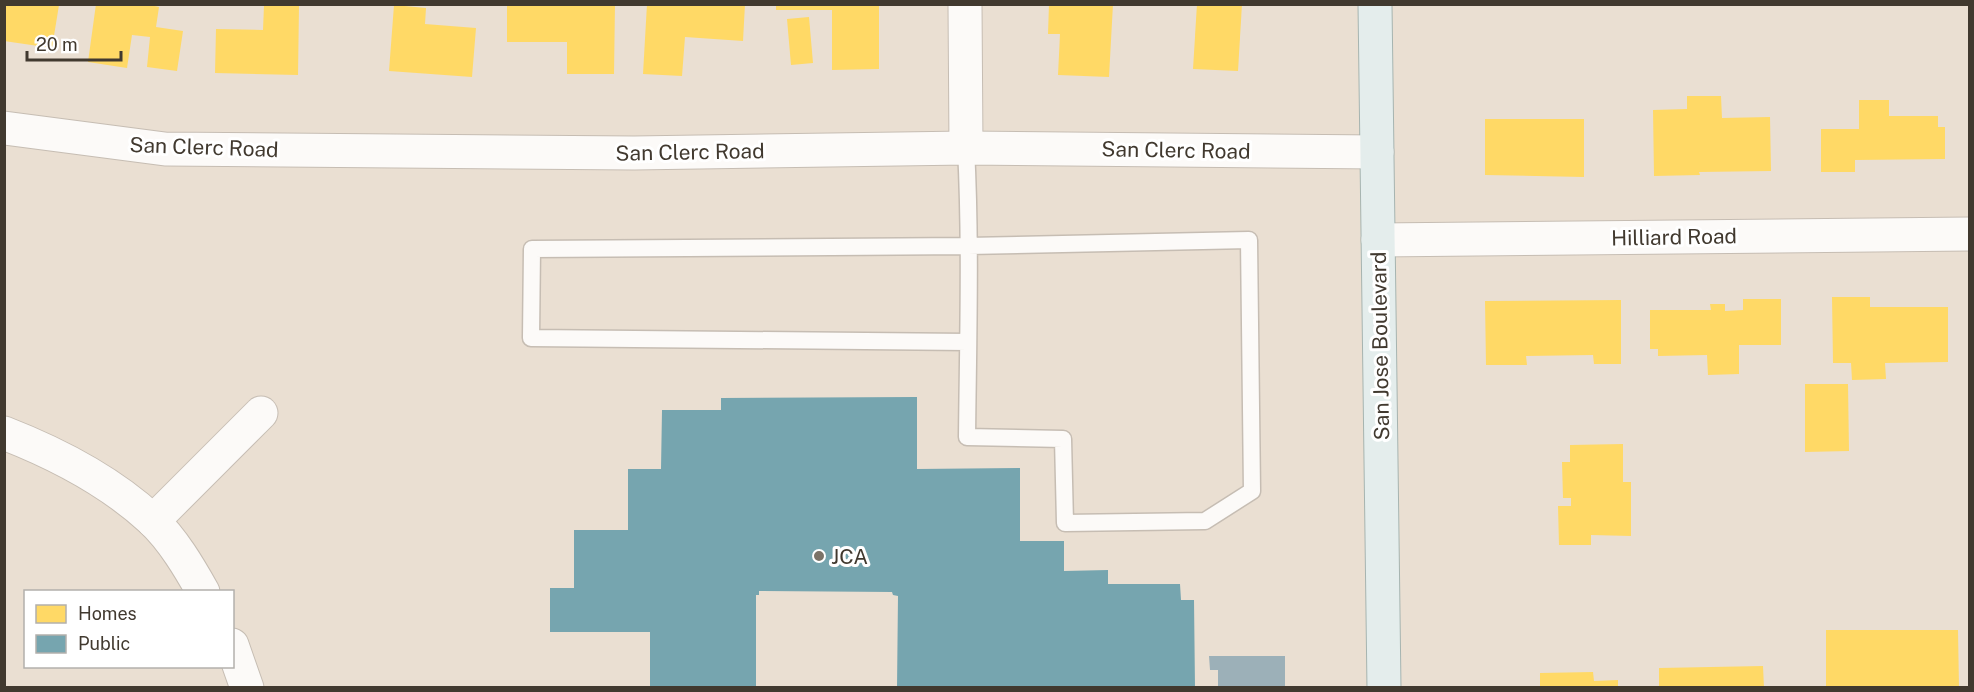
<svg xmlns="http://www.w3.org/2000/svg" width="1974" height="692" font-family="'Public Sans',sans-serif">
<style>
.water{fill:#9cb0b8}
.homes{fill:#ffd966}
.public{fill:#76a5af}
.lines{fill:none;stroke-linecap:round;stroke-linejoin:round}
.service-casing{stroke:#c6bdb3;stroke-width:19}
.minor-casing{stroke:#c6bdb3;stroke-width:35}
.primary-casing{stroke:#a6b4b0;stroke-width:35}
.service{stroke:#fcfaf8;stroke-width:16}
.minor{stroke:#fcfaf8;stroke-width:33}
.primary{stroke:#e4edec;stroke-width:33}
.poi-dot{fill:#7c7368;stroke:#fff;stroke-width:2}
.labels{text-anchor:middle;dominant-baseline:central;stroke-width:6;stroke-linejoin:round;paint-order:stroke}
.street-label{font-size:21px;fill:#41392f;stroke:#fff}
.poi-label{font-size:21px;fill:#41392f;stroke:#fff;text-anchor:start}
</style>
<rect width="100%" height="100%" fill="#eadfd2"/>
<!-- water -->
<polygon class="water" points="1209,656 1285,656 1285,687 1218,687 1218,670 1210,670"/>
<!-- homes -->
<g class="homes">
<polygon points="4,4 59,5 52,48 4,41"/>
<polygon points="96,4 146,4 159,7 156,27 183,31 177,71 147,67 150,37 132,35 127,68 88,62"/>
<polygon points="507,4 615,4 614,74 567,74 567,42 507,42"/>
<polygon points="647,4 745,4 743,41 685,37 682,76 643,74"/>
<polygon points="776,4 879,4 879,69 832,70 832,10 776,10"/>
<polygon points="1049,4 1113,4 1109,77 1058,75 1060,34 1048,34"/>
<polygon points="1197,4 1242,4 1238,71 1193,69"/>
<polygon points="264,5 299,6 298,75 215,73 216,29 263,30"/>
<polygon points="394,5 426,8 425,24 476,28 472,77 389,71"/>
<polygon points="809,17 813,63 791,65 787,19"/>
<polygon points="1687,96 1721,96 1722,118 1770,117 1771,171 1699,172 1700,175 1654,176 1653,110 1687,109"/>
<polygon points="1859,100 1889,100 1889,116 1938,116 1938,127 1945,127 1945,159 1855,160 1855,172 1821,172 1821,129 1859,129"/>
<polygon points="1485,119 1584,119 1584,177 1485,175"/>
<polygon points="1832,297 1870,297 1870,307 1948,307 1948,362 1885,363 1886,379 1852,380 1851,363 1833,363"/>
<polygon points="1743,299 1781,299 1781,345 1739,345 1739,374 1708,375 1707,355 1658,356 1658,349 1650,349 1650,310 1711,310 1710,304 1725,304 1725,311 1743,310"/>
<polygon points="1621,300 1621,364 1594,364 1593,355 1526,356 1527,365 1486,365 1485,301"/>
<polygon points="1805,384 1848,384 1849,451 1805,452"/>
<polygon points="1623,444 1623,482 1631,482 1631,536 1591,535 1591,545 1559,545 1558,506 1571,506 1571,498 1563,498 1562,462 1570,462 1570,445"/>
<polygon points="1826,630 1958,630 1959,688 1826,688"/>
<polygon points="1763,666 1764,688 1659,688 1659,668"/>
<polygon points="1593,672 1594,681 1618,680 1618,688 1540,688 1540,673"/>
</g>
<!-- public -->
<polygon class="public" points="917,397 917,469 1020,468 1020,541 1064,541 1064,571 1108,570 1108,584 1180,584 1181,600 1194,600 1195,688 897,688 898,596 893,595 892,592 759,591 759,595 756,595 756,688 650,688 650,632 550,632 550,588 574,588 574,530 628,530 628,469 661,469 662,410 721,410 721,398"/>
<g class="lines">
<defs>
<path id="service" d="M966 148C971 244 968 341 967 437L1063 439 1065 523 1205 521 1252 491 1249 240 968 246 532 249 531 338 968 342"/>
<g id="minor">
<polyline points="965,4 966,148"/>
<polyline points="4,128 165,149 634,153 966,148 1377,152"/>
<polyline points="1378,240 1970,234"/>
<path d="M4 433C58 454 110 481 152 520 173 540 189 567 203 592"/>
<polyline points="153,521 261,413"/>
<polyline points="232,645 247,688"/>
</g>
<polyline id="primary" points="1375,4 1384,688"/>
</defs>
<!-- service casing -->
<use href="#service" class="service-casing"/>
<!-- minor casing -->
<use href="#minor" class="minor-casing"/>
<!-- primary casing -->
<use href="#primary" class="primary-casing"/>
<!-- service -->
<use href="#service" class="service"/>
<!-- minor -->
<use href="#minor" class="minor"/>
<!-- primary -->
<use href="#primary" class="primary"/>
</g>
<!-- markers -->
<circle class="poi-dot" cx="819" cy="556" r="6"/>
<g class="labels">
<!-- street labels -->
<g class="street-label">
<text transform="translate(204 147) rotate(2)">San Clerc Road</text>
<text transform="translate(1176 150) rotate(1)">San Clerc Road</text>
<text transform="translate(690 152) rotate(-1)">San Clerc Road</text>
<text transform="translate(1674 237) rotate(-1)">Hilliard Road</text>
<text transform="translate(1380 346) rotate(-91)">San Jose Boulevard</text>
</g>
<!-- poi labels -->
<g class="poi-label">
<text x="831" y="556">JCA</text>
</g>
</g>
<!-- border -->
<rect width="1974" height="692" fill="none" stroke="#41392f" stroke-width="12"/>
<!-- legend -->
<rect x="24" y="590" width="210" height="78" fill="#ffffff" stroke="#b3b0ac" stroke-width="1.5"/>
<rect x="36" y="605" width="30" height="18" fill="#ffd966" stroke="#b3b0ac" stroke-width="1.5"/>
<text x="78" y="620" font-size="18" fill="#41392f">Homes</text>
<rect x="36" y="635" width="30" height="18" fill="#76a5af" stroke="#b3b0ac" stroke-width="1.5"/>
<text x="78" y="650" font-size="18" fill="#41392f">Public</text>
<!-- scale -->
<path d="M27 51v9h94v-9" fill="none" stroke="#41392f" stroke-width="3"/>
<text x="36" y="51" font-size="18" fill="#41392f" stroke="#ffffff" stroke-width="4.5" paint-order="stroke">20 m</text>
</svg>
